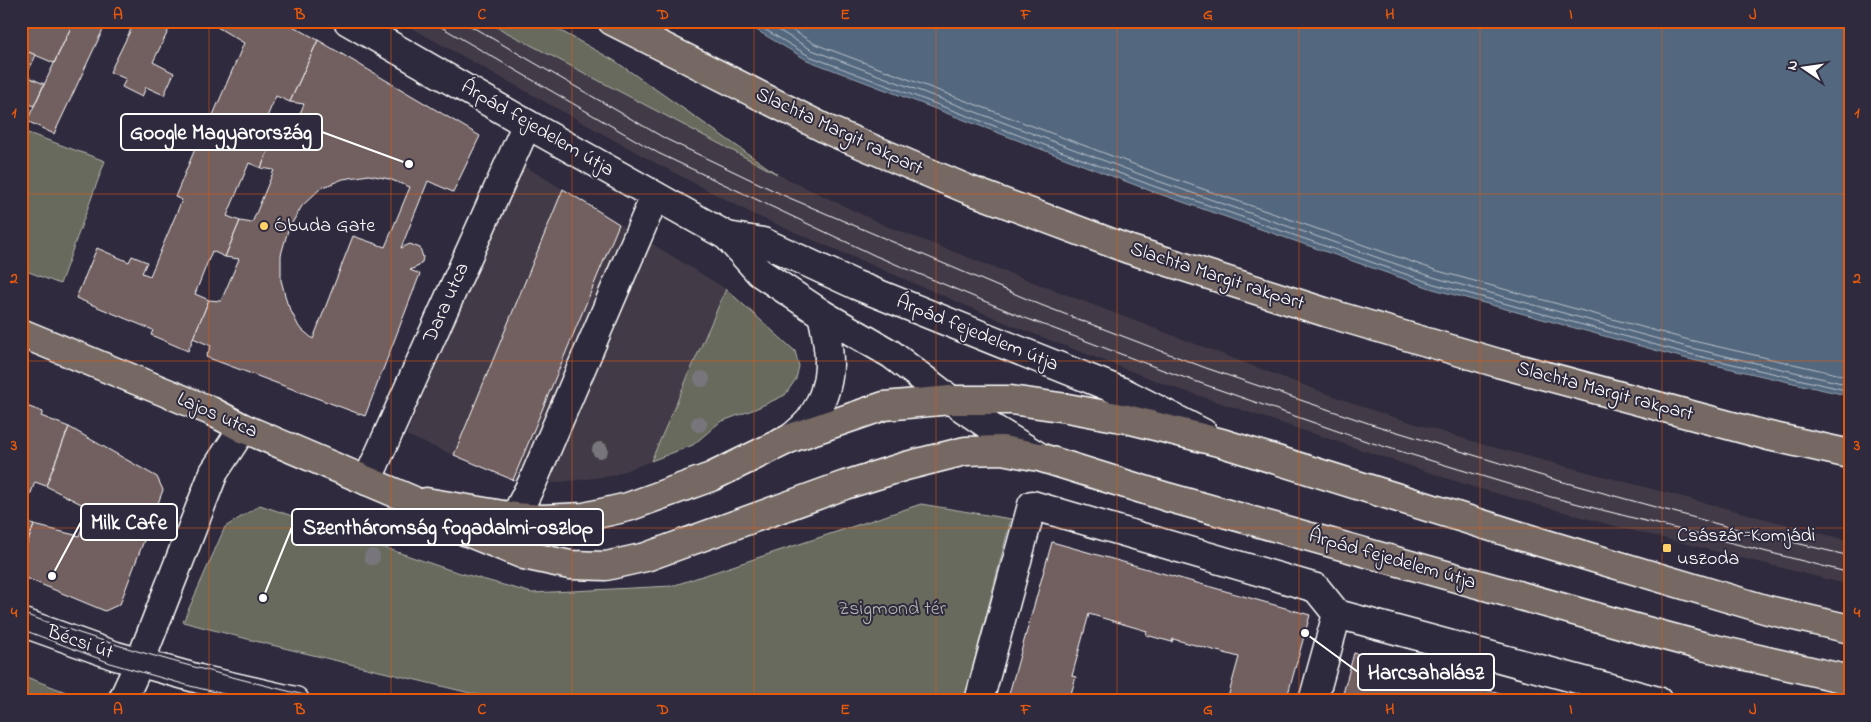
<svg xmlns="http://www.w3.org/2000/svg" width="1871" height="722" font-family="'Indie Flower',sans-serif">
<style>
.built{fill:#433a47}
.green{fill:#676b5d;stroke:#b3b5ae}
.water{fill:#52677e;stroke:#97a4b2}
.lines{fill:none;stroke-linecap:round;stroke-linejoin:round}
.shore{stroke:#bac2cb;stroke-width:1}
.building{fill:#725e5f;stroke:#fff;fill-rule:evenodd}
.minor-casing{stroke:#fff;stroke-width:31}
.major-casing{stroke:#fff;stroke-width:31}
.minor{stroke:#2f2a3d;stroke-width:28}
.major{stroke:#766964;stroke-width:28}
.tram{stroke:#fff;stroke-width:1}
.tree{fill:#78767b}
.grid{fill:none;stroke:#e8590c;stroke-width:1;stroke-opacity:0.55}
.poi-dot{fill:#ffd166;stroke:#2f2a3d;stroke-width:2}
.labels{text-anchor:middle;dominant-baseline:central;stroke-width:4;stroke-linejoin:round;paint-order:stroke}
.street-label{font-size:20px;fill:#fff;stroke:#2f2a3d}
.poi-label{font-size:20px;fill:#fff;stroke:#2f2a3d;text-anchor:start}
.park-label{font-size:20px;fill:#b3b5ae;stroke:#2f2a3d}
.leader{fill:none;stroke:#fff;stroke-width:2}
.callout-dot{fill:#fff;stroke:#2f2a3d;stroke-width:2}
.callout{fill:#2f2a3d;stroke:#fff;stroke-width:2}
.callout-label{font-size:21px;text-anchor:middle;font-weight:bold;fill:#fff}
.neatline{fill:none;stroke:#e8590c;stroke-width:2}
.grid-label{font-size:16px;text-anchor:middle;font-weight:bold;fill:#e8590c}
</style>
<rect width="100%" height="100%" fill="#2f2a3d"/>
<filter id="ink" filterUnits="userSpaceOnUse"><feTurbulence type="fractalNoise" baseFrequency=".02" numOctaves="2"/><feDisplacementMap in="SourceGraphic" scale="10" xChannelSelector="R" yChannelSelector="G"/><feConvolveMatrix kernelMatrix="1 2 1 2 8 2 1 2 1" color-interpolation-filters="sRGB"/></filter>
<g filter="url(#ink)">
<!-- built -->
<g class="built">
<polygon points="399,21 485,21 777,174 886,226 1279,376 1377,412 1485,445 1850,541 1850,585 1611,525 1470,486 1167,385 1016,327 755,215 652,161"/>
<polygon points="523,165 726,289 651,461 611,476 552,483 513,480 406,435"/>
</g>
<!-- green -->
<g class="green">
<polygon points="485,21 543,21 615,61 777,174"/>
<polygon points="28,133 105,161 60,284 21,269 21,151"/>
<polygon points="726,289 795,351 799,366 796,379 785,395 755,409 720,422 693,445 651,461"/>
<polygon points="921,504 1011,519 964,701 503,701 255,641 183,622 225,527 260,505 450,570 532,593 672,586"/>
<polygon points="21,675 66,692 77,701 21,701"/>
</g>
<!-- water -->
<polygon class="water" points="741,21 1850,21 1850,396 1684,358 1433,289 1151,191 807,60"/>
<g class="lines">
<!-- shore -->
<g class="shore">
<polyline points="751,21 809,56 1153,186 1434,284 1685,353 1850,391"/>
<polyline points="763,21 812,50 1155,180 1436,278 1687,347 1850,385"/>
<polyline points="778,21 815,44 1157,173 1438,271 1689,340 1850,377"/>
</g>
</g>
<!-- building -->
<g class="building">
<polygon points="21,21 74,21 54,63 21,49"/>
<polygon points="74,21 107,21 54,134 27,121"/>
<polygon points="135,21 173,21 153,62 174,73 164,95 146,87 142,97 122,87 126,79 110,72"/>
<polygon points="207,21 284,21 318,40 290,102 276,96 263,126 276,132 261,168 249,163 227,216 240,221 225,257 212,251 195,294 209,300 188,351 151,335 153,330 76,298 97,248 129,262 132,256 147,262 142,273 150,276 182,200 175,197 195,149 198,150 244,43"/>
<path d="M318 40 480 136 453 192 428 181 401 248 410 244 420 248 423 257 422 262 419 266 410 270 420 274 365 416 206 357 211 346 193 338 209 300 221 301 239 259 225 257 240 221 252 223 274 170 261 168 276 132 291 135 304 104 290 102ZM369 175 389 179 410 187 385 247 353 236 313 339 299 327 287 303 281 280V255L288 230 302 206 321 188 343 179Z"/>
<polygon points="21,49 36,55 26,76 44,84 34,106 21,100"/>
<polygon points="21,118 27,121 21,134"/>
<polygon points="563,189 619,224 513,480 454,455"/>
<polygon points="21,404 43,412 41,416 69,427 46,486 35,482 21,520"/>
<polygon points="69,427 157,477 163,490 120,604 105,611 21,576 21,559 34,525 79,536 89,508 46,486"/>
<polygon points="21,520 34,525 21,559"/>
<polygon points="1052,542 1310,615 1286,701 1227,701 1239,657 1173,639 1172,642 1146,635 1147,631 1089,614 1072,676 1076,677 1070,697 1067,696 1066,701 1007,701"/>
<polygon points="1354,653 1525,700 1341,701"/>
</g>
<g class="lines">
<defs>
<g id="minor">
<polyline points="348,21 527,124 727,236 759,272 822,314 891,354 951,400 992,428 1038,456"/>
<polyline points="727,236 763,242 856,285 1125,393 1203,433"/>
<path d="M791 438C798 432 806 426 811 419 835 384 831 353 822 314"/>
<polyline points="367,481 527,124"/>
<polyline points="515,517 533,481 655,196"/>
<polyline points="21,622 116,656 199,679 295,701"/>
<polyline points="122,701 140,662 214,472 243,428"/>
<polyline points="979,701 1032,505 1316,588 1337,614 1658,701"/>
<polyline points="1313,701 1337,614"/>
</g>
<g id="major">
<polyline points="612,21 828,130 967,189 1128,249 1328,313 1498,363 1769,436 1850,454"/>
<polyline points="21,333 211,411 243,428 412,500 467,532 524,555 570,565 606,566 646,557 845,485 906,466 965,451 1002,450 1039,457 1167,497 1628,626 1702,646 1850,680"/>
<polyline points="426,502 515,517 542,519 584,517 628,507 711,477 791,438 884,406 951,400 1011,400 1067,408 1127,419 1222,443 1543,543 1768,610 1850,629"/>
</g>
</defs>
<!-- minor casing -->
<use href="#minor" class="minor-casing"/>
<!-- major casing -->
<use href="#major" class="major-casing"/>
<!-- minor -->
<use href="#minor" class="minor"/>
<!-- major -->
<use href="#major" class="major"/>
<!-- tram -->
<g class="tram">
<polyline points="431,21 658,153 876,256 1020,316 1163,370 1366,441 1551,497 1850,573"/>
<polyline points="462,21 666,139 785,196 1041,305 1206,368 1371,424 1556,480 1725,526 1850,556"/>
<path d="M21 613C122 650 225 676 329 701"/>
<polyline points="21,629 113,664 190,686 253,701"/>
</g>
</g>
<!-- trees -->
<g class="tree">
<circle cx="702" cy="379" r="8"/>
<circle cx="699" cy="424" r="8"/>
<circle cx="600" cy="450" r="8"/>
<circle cx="372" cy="557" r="8"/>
</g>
</g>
<!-- grid -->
<path class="grid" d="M209 21V701M391 21V701M572 21V701M754 21V701M936 21V701M1117 21V701M1299 21V701M1480 21V701M1662 21V701M21 194H1850M21 361H1850M21 528H1850"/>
<!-- markers -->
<g class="poi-dot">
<circle cx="264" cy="226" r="5"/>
<rect x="1662" y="543" width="10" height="10" rx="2.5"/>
</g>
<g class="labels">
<!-- street labels -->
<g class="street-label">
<text transform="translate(537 129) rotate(30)">Árpád fejedelem útja</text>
<text transform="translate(839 132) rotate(25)">Slachta Margit rakpart</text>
<text transform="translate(1217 277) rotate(18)">Slachta Margit rakpart</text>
<text transform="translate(447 303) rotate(-66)">Dara utca</text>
<text transform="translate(977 334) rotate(22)">Árpád fejedelem útja</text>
<text transform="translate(1605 392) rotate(15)">Slachta Margit rakpart</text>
<text transform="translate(217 416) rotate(24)">Lajos utca</text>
<text transform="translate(1392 560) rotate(16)">Árpád fejedelem útja</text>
<text transform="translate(80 643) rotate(19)">Bécsi út</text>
</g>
<!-- poi labels -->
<g class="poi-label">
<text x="274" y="226">Óbuda Gate</text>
<text x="1677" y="536">Császár-Komjádi<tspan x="1677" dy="23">uszoda</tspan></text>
</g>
<!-- park labels -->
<g class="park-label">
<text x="892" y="609">Zsigmond tér</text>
</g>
</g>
<!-- callouts -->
<path class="leader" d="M409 164L322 132M52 576L81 522M263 598L292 527M1305 633L1358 672"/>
<g class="callout-dot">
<circle cx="409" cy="164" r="5"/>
<circle cx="52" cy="576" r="5"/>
<circle cx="263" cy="598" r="5"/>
<circle cx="1305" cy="633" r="5"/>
</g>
<g class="callout">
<rect x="121" y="114" width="201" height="36" rx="5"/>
<rect x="81" y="504" width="96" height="36" rx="5"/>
<rect x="292" y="509" width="311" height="36" rx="5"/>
<rect x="1358" y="654" width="136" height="36" rx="5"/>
</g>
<g class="callout-label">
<text x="221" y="139">Google Magyarország</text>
<text x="129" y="529">Milk Cafe</text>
<text x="448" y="534">Szentháromság fogadalmi-oszlop</text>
<text x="1426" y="679">Harcsahalász</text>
</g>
<!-- margin -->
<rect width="1871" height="722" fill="none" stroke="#2f2a3d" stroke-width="55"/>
<!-- north arrow -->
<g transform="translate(1804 68) rotate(283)" stroke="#2f2a3d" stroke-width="4" paint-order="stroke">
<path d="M0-4L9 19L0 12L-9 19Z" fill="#ffffff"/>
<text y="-8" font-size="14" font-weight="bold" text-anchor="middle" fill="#ffffff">N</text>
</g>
<rect x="28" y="28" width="1816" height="666" class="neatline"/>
<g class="grid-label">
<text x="118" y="19">A</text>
<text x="300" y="19">B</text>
<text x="482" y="19">C</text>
<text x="663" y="19">D</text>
<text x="845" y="19">E</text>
<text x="1026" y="19">F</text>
<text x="1208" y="19">G</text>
<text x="1390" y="19">H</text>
<text x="1571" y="19">I</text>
<text x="1753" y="19">J</text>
<text x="14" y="117">1</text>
<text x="1857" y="117">1</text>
<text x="14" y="283">2</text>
<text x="1857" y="283">2</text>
<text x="14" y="450">3</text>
<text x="1857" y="450">3</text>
<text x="14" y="617">4</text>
<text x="1857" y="617">4</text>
<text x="118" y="714">A</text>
<text x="300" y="714">B</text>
<text x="482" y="714">C</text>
<text x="663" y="714">D</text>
<text x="845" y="714">E</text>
<text x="1026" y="714">F</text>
<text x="1208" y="714">G</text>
<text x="1390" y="714">H</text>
<text x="1571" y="714">I</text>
<text x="1753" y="714">J</text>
</g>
</svg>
